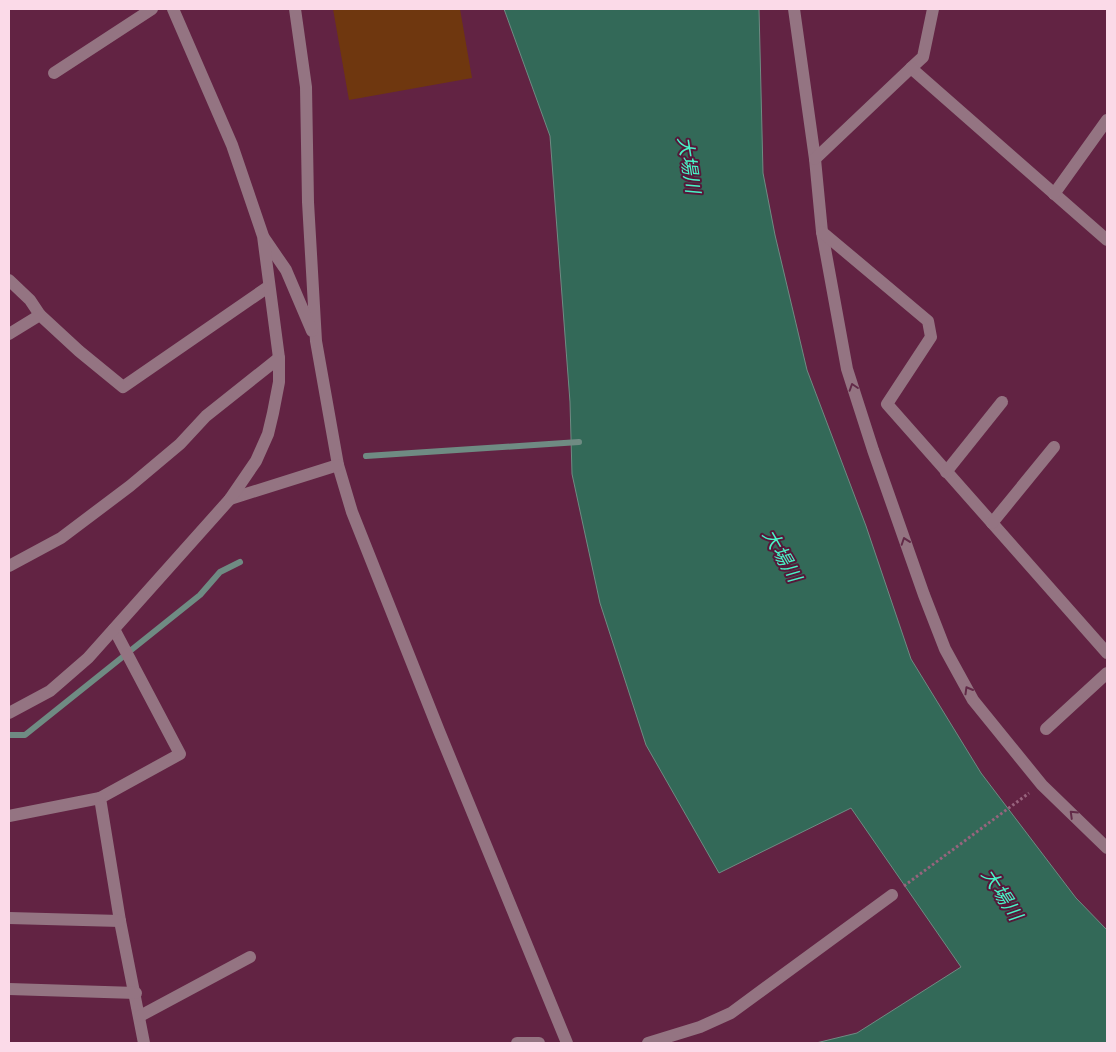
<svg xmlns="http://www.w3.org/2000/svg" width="1116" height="1052" font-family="'Alegreya Sans','Noto Sans JP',sans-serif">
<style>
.green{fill:#6f370f}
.water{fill:#336958;stroke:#6f8b83}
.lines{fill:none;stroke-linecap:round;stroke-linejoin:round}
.stream{stroke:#6f8b83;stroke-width:6}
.path{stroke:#98647e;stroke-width:3;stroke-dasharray:2.5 2.5;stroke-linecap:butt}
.minor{stroke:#947482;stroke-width:12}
.oneway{stroke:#622a48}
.labels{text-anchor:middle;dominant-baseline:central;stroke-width:4;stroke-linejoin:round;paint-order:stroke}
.water-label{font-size:19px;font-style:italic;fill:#49f3c6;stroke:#561739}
</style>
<rect width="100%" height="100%" fill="#622343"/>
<!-- green -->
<polygon class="green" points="333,9 460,9 472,78 349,100"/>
<!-- water -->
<polygon class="water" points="504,9 759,9 763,173 775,235 807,370 866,526 911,659 981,773 1076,898 1107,930 1107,1043 816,1043 857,1033 961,967 851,808 719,873 646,745 600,603 572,474 570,402 550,136"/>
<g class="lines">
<!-- stream -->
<g class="stream">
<polyline points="366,456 579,442"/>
<polyline points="9,735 25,735 200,595 220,572 240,562"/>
</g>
<!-- path -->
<polyline class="path" points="904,886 1029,793"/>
<!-- minor -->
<g class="minor">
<polyline points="295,9 306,87 308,202 316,341 338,465 352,512 439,731 567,1043"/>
<polyline points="794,9 815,159 822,232 847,369 873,450 924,595 945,649 973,700 1042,785 1107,848"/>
<polyline points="911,68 923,57 933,9"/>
<polyline points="54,73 152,9"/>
<polyline points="815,159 911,68 1107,240"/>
<polyline points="1054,194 1107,120"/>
<polyline points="822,232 928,321 931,337 887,404 1107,653"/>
<polyline points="264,238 286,270 312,331"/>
<polyline points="9,280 30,300 40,315"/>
<polyline points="9,334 40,315 79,351 123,387 268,287"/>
<polyline points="946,472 1002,402"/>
<polyline points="230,499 338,465"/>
<polyline points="992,523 1054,447"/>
<polyline points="9,566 61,538 130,486 180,444 206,416 279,358"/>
<polyline points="114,629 180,754 100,798 120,921 144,1043"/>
<polyline points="9,713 50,691 88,658 230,499 256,461 268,434 273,413 279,382 279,358 263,236 232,145 173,9"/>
<polyline points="1046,729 1107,673"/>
<polyline points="9,816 100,798"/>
<polyline points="9,918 120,921"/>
<polyline points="9,989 136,993"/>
<polyline points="140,1016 250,957"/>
<polyline points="517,1043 539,1043"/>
<polyline points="648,1043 700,1027 731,1013 892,895"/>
</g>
</g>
<!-- one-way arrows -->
<defs><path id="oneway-chevron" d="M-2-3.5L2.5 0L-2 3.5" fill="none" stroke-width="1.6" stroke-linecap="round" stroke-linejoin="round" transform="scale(1.25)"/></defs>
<g class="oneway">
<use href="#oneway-chevron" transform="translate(853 387) rotate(-108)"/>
<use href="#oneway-chevron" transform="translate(905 541) rotate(-109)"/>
<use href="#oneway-chevron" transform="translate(968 690) rotate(-120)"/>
<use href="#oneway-chevron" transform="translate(1073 814) rotate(-136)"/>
</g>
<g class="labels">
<!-- water labels -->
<g class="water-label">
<text transform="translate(688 165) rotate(81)">大場川</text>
<text transform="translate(781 556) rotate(60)">大場川</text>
<text transform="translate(1001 895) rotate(57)">大場川</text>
</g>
</g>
<!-- border -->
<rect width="1116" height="1052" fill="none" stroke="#fbdae8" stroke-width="20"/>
</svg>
